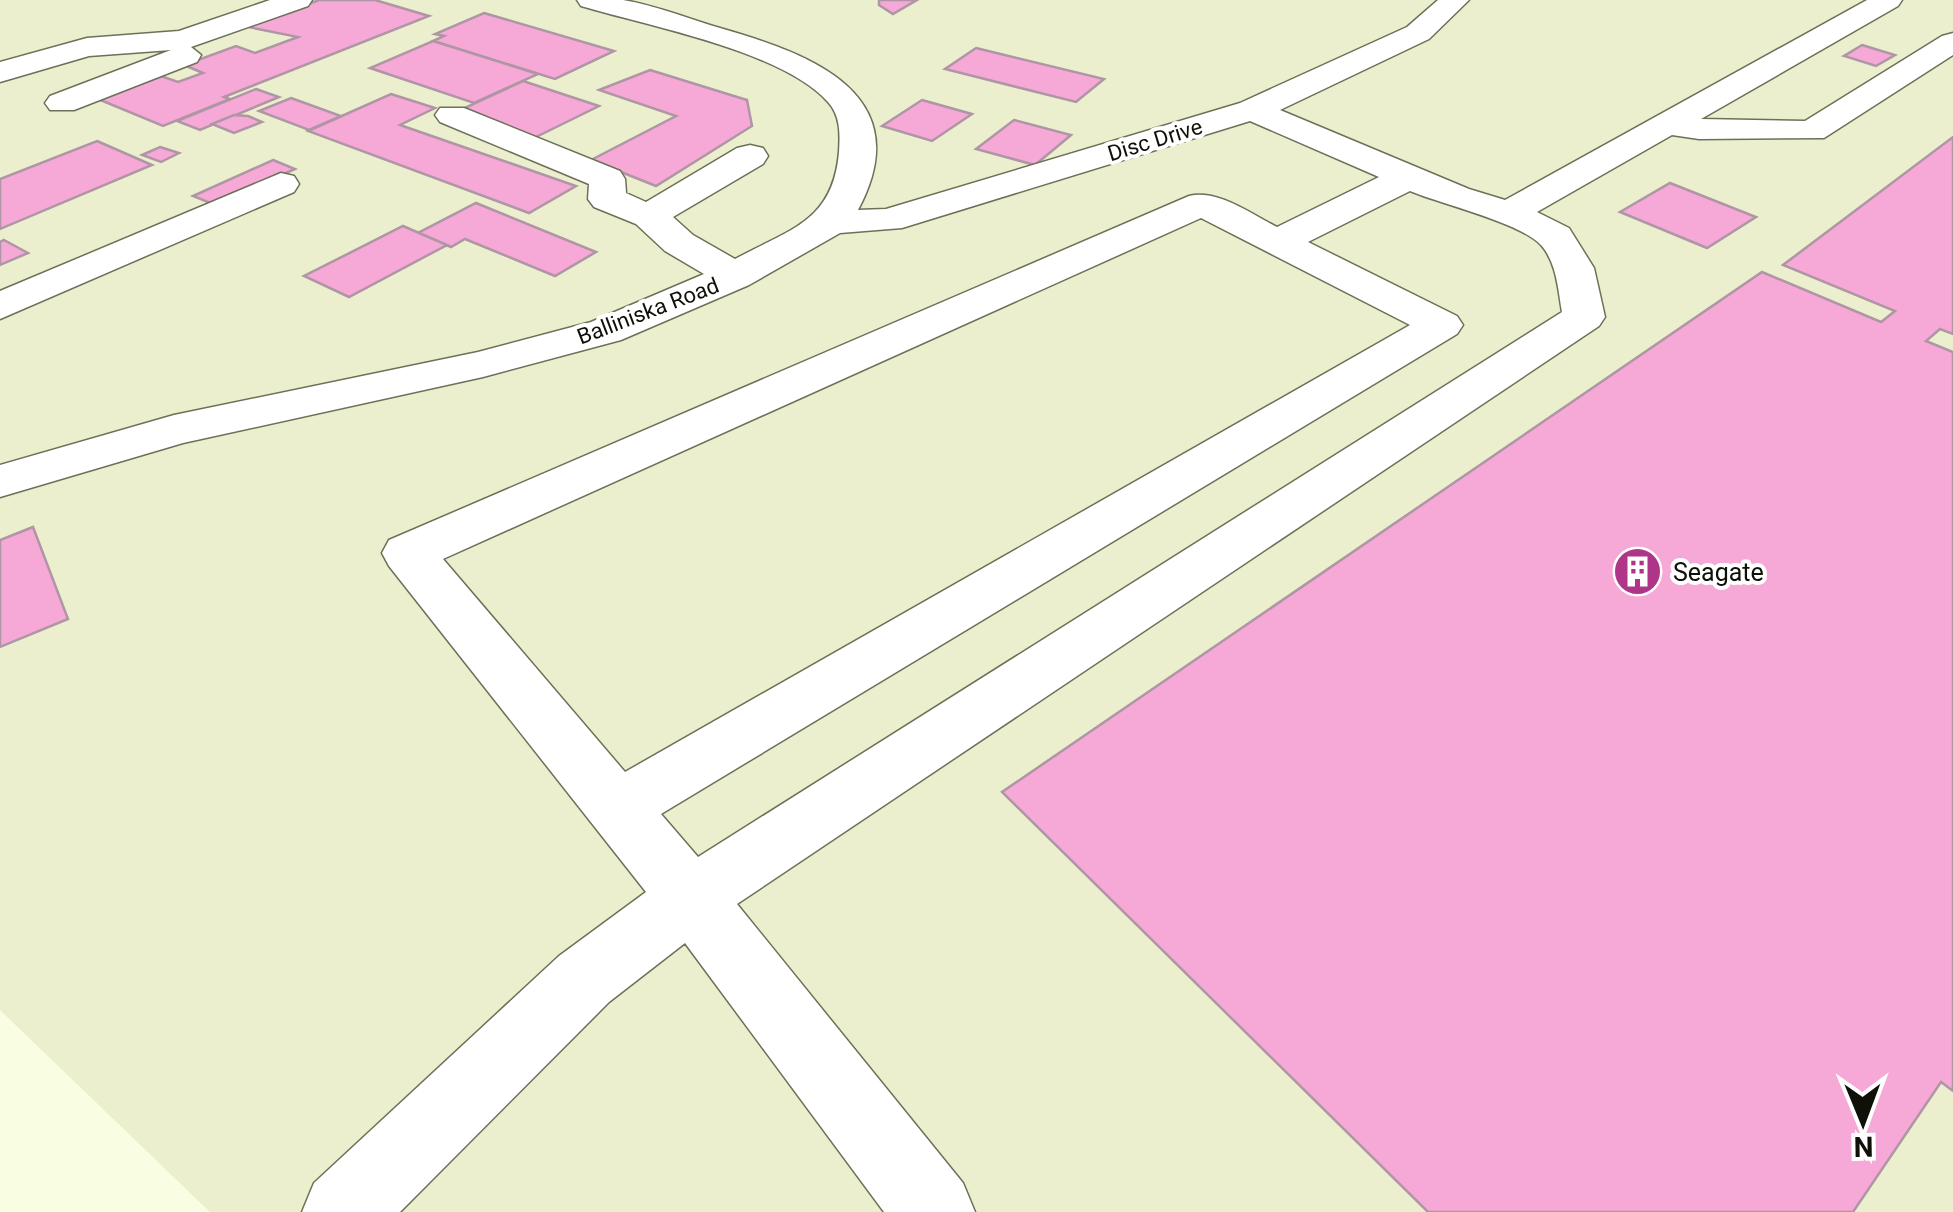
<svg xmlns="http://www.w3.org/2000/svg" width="1953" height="1212" font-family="Roboto,sans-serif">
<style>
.built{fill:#ecefcd}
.building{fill:#f6a8d7;stroke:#af96a4;stroke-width:2.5}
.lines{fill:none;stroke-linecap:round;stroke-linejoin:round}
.minor-casing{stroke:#6d7058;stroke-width:3}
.minor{fill:#fff;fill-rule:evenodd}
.labels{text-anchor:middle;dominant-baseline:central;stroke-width:8;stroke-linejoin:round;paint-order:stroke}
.far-street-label{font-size:22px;fill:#0f1007;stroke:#fff}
.poi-label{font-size:25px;fill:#0f1007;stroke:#fff;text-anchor:start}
</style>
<rect width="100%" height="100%" fill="#f9fde1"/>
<!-- built -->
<polygon class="built" points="0,0 1953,0 1953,1212 210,1212 0,1010"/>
<!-- building -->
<g class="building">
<polygon points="319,0 375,0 429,16 224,97 230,99 163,126 98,99 161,76 178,82 203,73 184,65 236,46 255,53 298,37 248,27"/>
<polygon points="879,0 917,0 893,14 879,5"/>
<polygon points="484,13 614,51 555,79 433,41 444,36 435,34"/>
<polygon points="433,41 538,74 474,103 370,68"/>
<polygon points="1862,45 1895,55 1876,66 1844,56"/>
<polygon points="976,48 1104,79 1076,102 945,69"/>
<polygon points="650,70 747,100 752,126 656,186 591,160 676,116 599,90"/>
<polygon points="523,81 599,106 534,138 458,111"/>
<polygon points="256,89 279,97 200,130 177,121"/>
<polygon points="391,94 435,108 400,125 576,186 529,213 308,131"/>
<polygon points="291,98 341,116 309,130 259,111"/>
<polygon points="922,100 972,114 932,141 882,126"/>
<polygon points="234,115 248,116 262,122 234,133 212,124"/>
<polygon points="1014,120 1071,135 1035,165 976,149"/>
<polygon points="1953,137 1953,334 1940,329 1926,341 1953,352 1953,1091 1941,1082 1853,1212 1428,1212 1002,792 1762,272 1881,322 1895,311 1783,265"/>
<polygon points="97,141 152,165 0,229 0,179"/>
<polygon points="160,147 179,153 161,162 142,155"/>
<polygon points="273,160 295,169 215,205 193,196"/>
<polygon points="1670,183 1756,217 1707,248 1620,212"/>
<polygon points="476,203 596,252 555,276 465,239 451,247 418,233"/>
<polygon points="403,226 447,245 349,297 304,276"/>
<polygon points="4,240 28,253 0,265 0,242"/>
<polygon points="33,527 68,619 0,647 0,540"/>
</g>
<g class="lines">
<defs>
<g id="minor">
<polygon points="270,0 312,0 308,6 191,47 201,55 197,62 74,110 50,110 45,103 50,96 171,50 89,56 0,82 0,62 87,38 179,31"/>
<path d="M577 0C592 0 608 0 623 0 655 5 689 19 720 28 811 54 920 94 858 210L886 209 1240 103 1407 27 1438 0H1469L1429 39 1280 110 1469 189 1505 200 1867 0H1902L1898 6 1701 119 1805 121 1942 36 1953 33V55L1824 138 1699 139 1672 135 1537 212 1569 228 1594 268 1605 317 1599 326 737 904 963 1183 975 1212H884L685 943 609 1002 400 1212H302L314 1183 559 956 646 892 389 566 382 553 389 540 1189 196C1218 189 1251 214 1277 227L1379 177 1250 121 902 228 840 233 749 285 621 340 483 377 183 443 0 497V465L174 415 478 352 591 322 704 274 665 251 636 224 594 207 588 199 589 184 440 122 435 115 440 108H464L620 171 625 179 626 193 646 202 737 148 750 145 763 148 768 156 763 164 673 217 693 235 735 259C790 229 833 222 839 152 840 135 841 116 828 102 783 51 648 26 581 6ZM1410 191C1441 204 1521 223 1541 245 1557 263 1558 290 1562 312L698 857 661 814 1457 334 1463 325 1457 316 1308 242ZM1201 218 1410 325 625 772 443 559Z"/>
<polygon points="281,173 294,176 299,184 294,192 0,319 0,291"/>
</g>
</defs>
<!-- minor casing -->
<use href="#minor" class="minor-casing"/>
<!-- minor -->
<use href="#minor" class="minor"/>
</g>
<!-- icons -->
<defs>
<symbol id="building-disc" viewBox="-11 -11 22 22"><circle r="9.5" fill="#af3589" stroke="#fff"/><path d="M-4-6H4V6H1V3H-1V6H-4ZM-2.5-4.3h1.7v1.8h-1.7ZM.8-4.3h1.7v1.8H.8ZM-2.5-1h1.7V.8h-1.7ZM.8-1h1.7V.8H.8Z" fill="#fff"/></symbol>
</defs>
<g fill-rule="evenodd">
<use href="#building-disc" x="1610" y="544" width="55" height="55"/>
</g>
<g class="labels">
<!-- far-street labels -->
<g class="far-street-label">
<text transform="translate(1155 140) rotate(-17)">Disc Drive</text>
<text transform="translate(648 311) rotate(-21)">Balliniska Road</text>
</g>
<!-- poi labels -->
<g class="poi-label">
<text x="1673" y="572">Seagate</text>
</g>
</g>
<!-- north arrow -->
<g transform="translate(1863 1122) rotate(179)" stroke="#ffffff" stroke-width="8" paint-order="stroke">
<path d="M0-8L18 38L0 25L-18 38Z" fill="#0f1007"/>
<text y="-15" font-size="28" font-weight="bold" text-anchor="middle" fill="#0f1007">N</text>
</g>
</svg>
